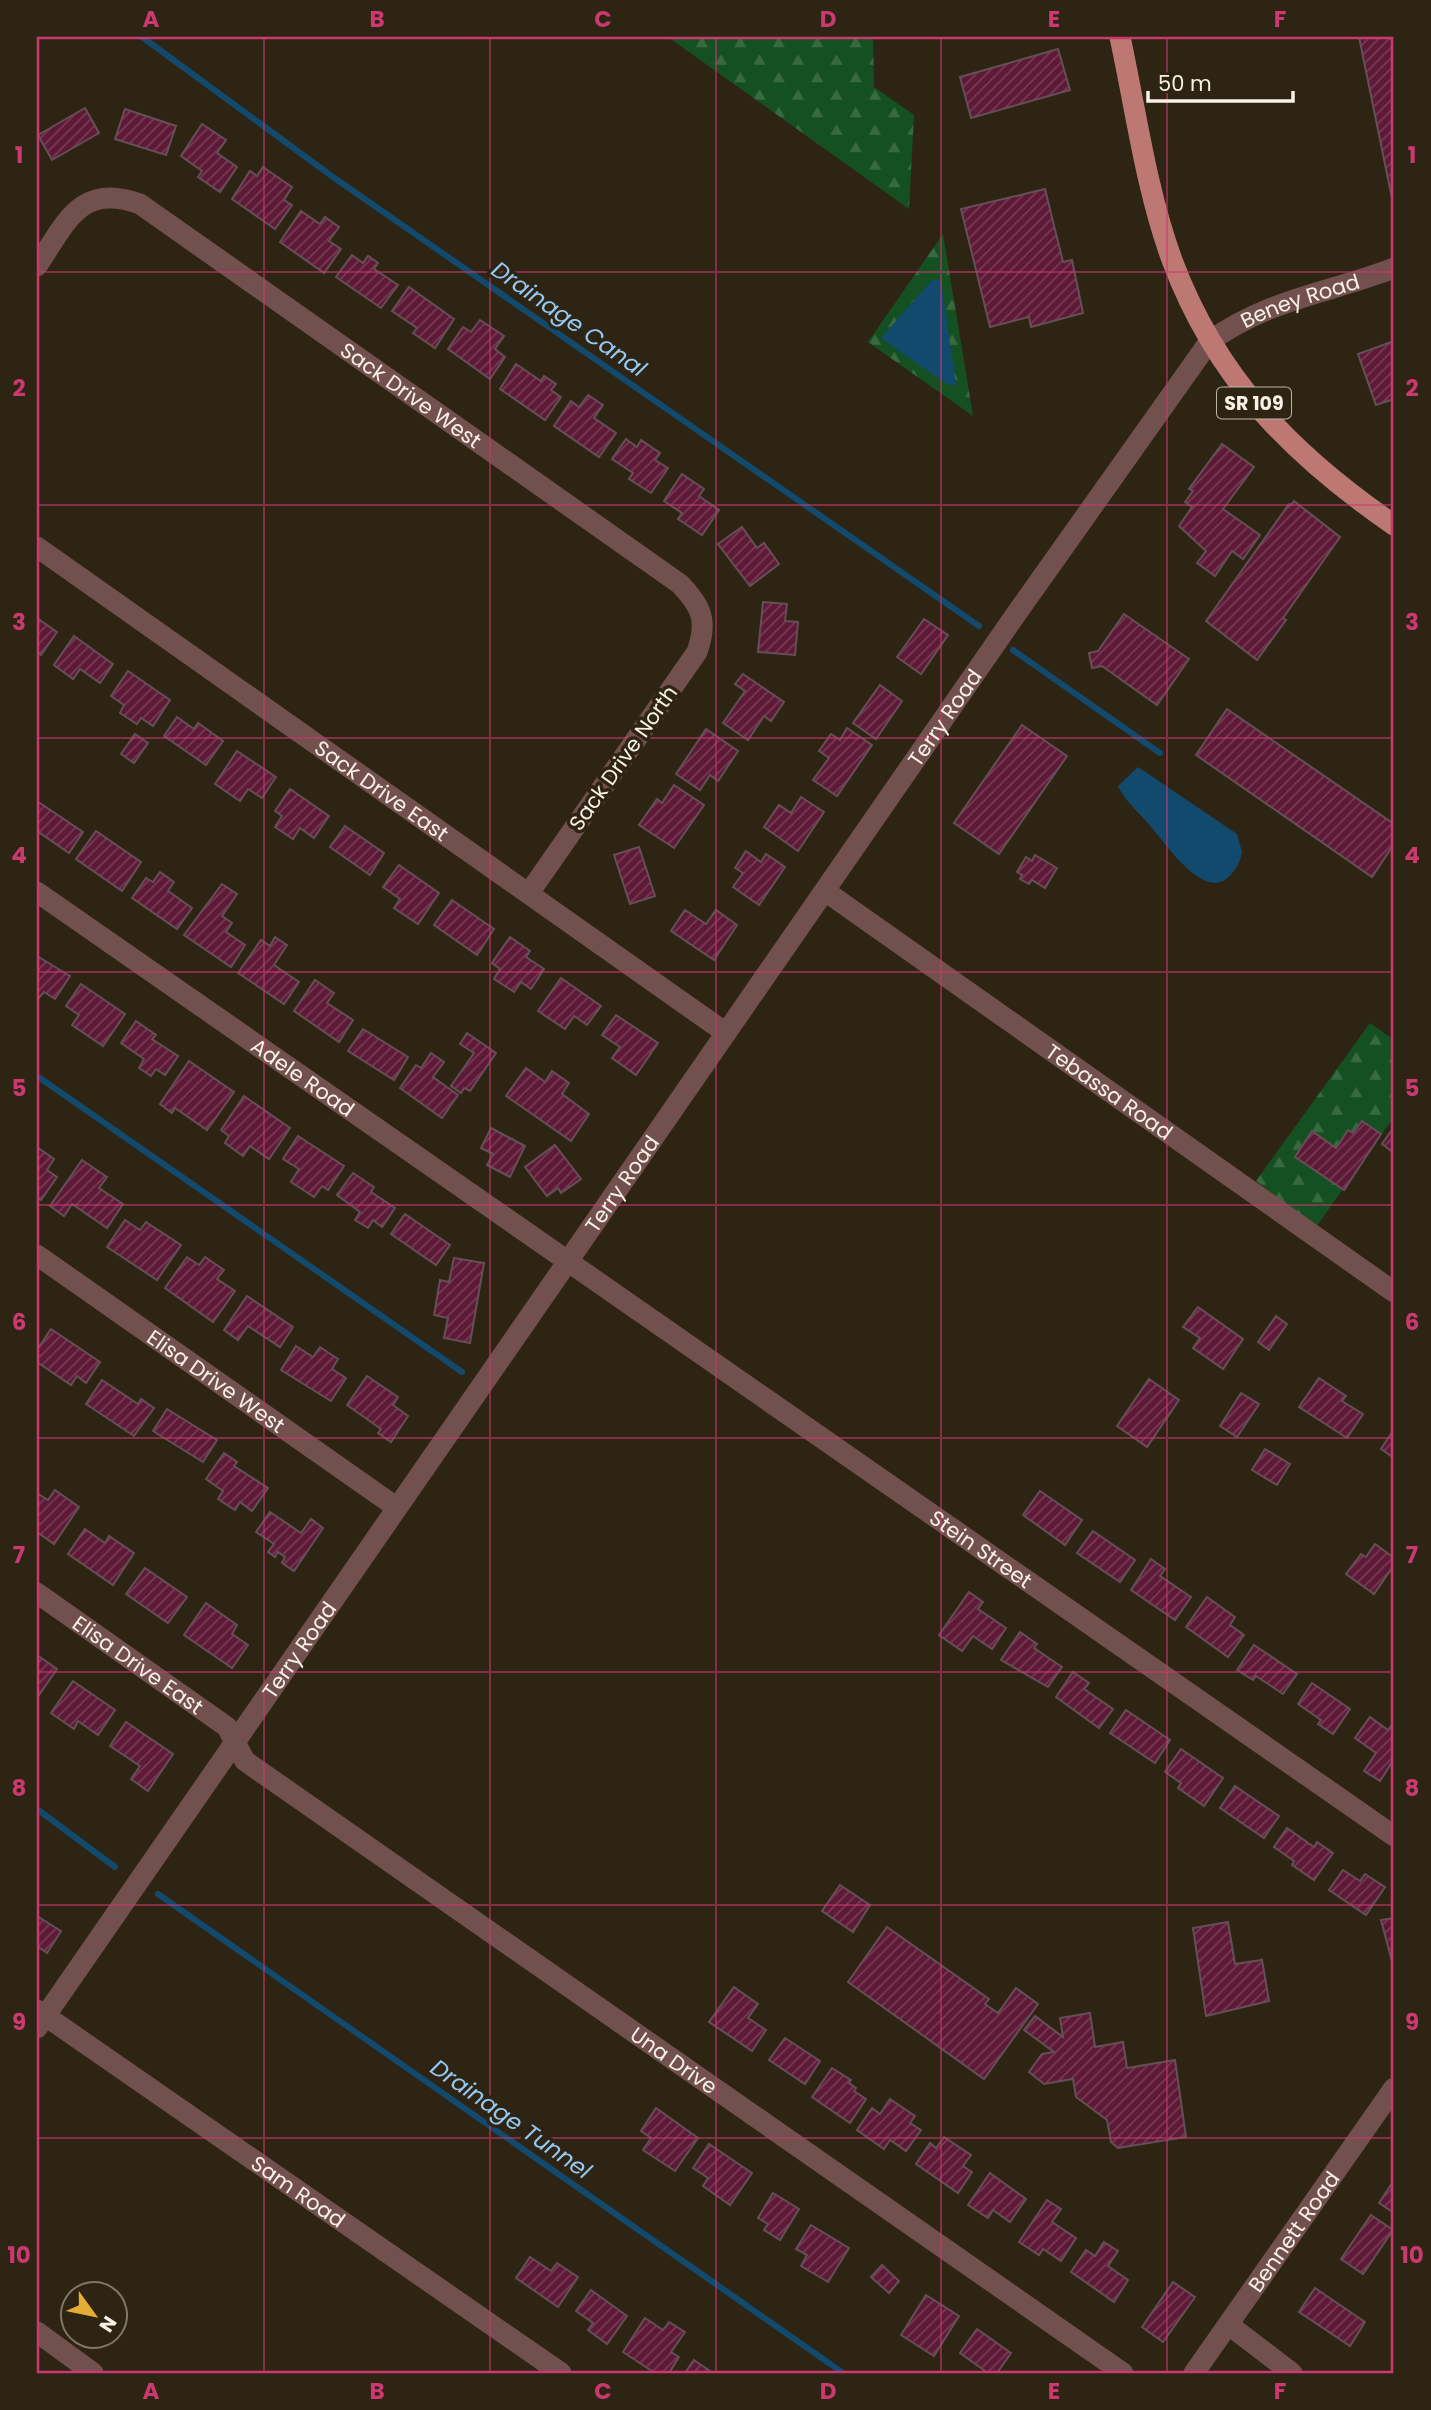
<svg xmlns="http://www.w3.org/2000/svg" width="1431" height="2410" font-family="Poppins,sans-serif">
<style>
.forest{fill:url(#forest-firs)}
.water{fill:#124a6e}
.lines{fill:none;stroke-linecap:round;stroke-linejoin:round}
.stream{stroke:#124a6e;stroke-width:6}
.building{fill:url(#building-hatch);stroke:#654f56;stroke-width:2}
.minor{stroke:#72504d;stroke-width:21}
.major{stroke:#be7873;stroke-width:21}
.grid{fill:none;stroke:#ca3970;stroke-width:2;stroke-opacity:0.55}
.labels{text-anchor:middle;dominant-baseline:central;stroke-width:7;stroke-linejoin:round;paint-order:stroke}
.shield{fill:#2e2413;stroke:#bbb4a7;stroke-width:2}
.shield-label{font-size:19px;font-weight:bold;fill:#f7f1e6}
.street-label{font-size:21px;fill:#f7f1e6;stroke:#2e2413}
.water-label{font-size:23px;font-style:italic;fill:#95c9f3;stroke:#2e2413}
.neatline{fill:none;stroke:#ca3970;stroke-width:2.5}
.grid-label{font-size:23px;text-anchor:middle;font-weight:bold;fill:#ca3970}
</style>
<defs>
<pattern id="forest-firs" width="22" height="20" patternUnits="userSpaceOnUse" patternTransform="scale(1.75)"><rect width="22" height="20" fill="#155022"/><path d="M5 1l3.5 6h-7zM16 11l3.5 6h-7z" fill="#386a42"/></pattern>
<pattern id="building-hatch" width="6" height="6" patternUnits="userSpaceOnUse" patternTransform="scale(1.75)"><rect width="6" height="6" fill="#5e1937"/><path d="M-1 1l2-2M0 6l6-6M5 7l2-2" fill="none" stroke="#763b54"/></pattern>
</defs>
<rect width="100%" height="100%" fill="#2e2413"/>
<!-- forest -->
<g class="forest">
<polygon points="668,37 873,37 874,87 914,115 909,209"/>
<polygon points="943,234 973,416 868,342"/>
<polygon points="1370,1023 1394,1040 1394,1117 1316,1227 1256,1181"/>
</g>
<!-- water -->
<g class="water">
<polygon points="932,280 941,280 956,386 945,383 881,338"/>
<path d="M1138 767 1237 834 1242 852C1240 863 1235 872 1226 879 1201 897 1166 844 1152 828 1140 813 1126 803 1118 786Z"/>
</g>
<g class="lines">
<!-- stream -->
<g class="stream">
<polyline points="142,37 333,177 979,626"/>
<polyline points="1013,650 1160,753"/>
<polyline points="37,1076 462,1372"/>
<polyline points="37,1809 115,1867"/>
<polyline points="158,1894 843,2373"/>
</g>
</g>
<!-- building -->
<g class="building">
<polygon points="1359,37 1394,37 1394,208"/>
<polygon points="1058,49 1070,90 971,118 960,77"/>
<polygon points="85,108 99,133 52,160 38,135"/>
<polygon points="125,109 176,126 166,155 115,139"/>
<polygon points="202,124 226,140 217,153 237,167 220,192 198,177 202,171 181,156"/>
<polygon points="263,167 292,187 284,200 292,205 275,229 232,199 250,171 257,176"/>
<polygon points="1045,189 1063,262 1072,260 1083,313 1031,327 1029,317 990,327 961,209"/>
<polygon points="301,211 320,224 325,217 339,227 329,241 341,249 324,273 280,242"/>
<polygon points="352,255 363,263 368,256 378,263 374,269 398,285 381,308 336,277"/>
<polygon points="409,287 454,319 435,348 413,333 417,328 392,311"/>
<polygon points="480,320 504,336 495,349 505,357 490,379 448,349 463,327 471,332"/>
<polygon points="1394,341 1394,399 1376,405 1358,354"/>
<polygon points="516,364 541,381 544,376 556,384 551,390 561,397 545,420 500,389"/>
<polygon points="588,395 603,405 594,418 616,433 599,457 554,426 571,401 579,407"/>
<polygon points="626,439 637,447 641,440 660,453 655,460 668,468 651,493 629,479 633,473 612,459"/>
<polygon points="1222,444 1254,467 1223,509 1260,535 1243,559 1232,551 1215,576 1197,563 1206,551 1179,526 1192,507 1185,502 1193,491 1189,489"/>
<polygon points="682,474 704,489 699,496 719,510 702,535 678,519 682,513 664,501"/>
<polygon points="1294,501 1340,537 1283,618 1286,620 1257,660 1206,621 1289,504 1291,505"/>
<polygon points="742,527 757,548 764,543 779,564 750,586 718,544"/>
<polygon points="763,602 787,604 785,621 798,622 795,655 758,652"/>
<polygon points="1124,614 1189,659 1157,705 1102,666 1092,668 1089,653 1098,651"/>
<polygon points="37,618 57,632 41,655 37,652"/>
<polygon points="924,619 948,635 921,674 897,657"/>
<polygon points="74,636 113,664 100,683 80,669 73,679 54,665"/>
<polygon points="128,671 170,700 153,726 141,718 137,724 120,713 124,705 111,696"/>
<polygon points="743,674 784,702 771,721 764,716 748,740 723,723 745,691 735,684"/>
<polygon points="880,685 902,701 876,739 853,723"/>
<polygon points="1227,709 1394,824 1394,844 1372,877 1196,755"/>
<polygon points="177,717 194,729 198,723 223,741 206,765 164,736"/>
<polygon points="1022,725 1067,756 999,854 954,823"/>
<polygon points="847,728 872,745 837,796 813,780 829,758 819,751 831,734 840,740"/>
<polygon points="706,729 738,751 718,781 710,775 700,790 676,774"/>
<polygon points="135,734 148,743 134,763 121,754"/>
<polygon points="237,751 276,777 262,798 248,789 240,801 215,784"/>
<polygon points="674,785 704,805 674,848 639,825 657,799 662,803"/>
<polygon points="290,789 329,816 314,838 300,828 293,839 275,827 282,816 275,811"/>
<polygon points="801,797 824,812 798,851 764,827 779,805 791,813"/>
<polygon points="37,801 83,832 69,853 37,831"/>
<polygon points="345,826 384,853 370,875 330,847"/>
<polygon points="96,831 141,862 122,891 76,859"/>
<polygon points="639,847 655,896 630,904 614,855"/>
<polygon points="746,851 761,862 766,854 785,867 759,905 733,887 743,873 735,868"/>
<polygon points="1035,855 1057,868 1045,888 1032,880 1029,884 1020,879 1022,875 1017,872 1026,857 1032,861"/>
<polygon points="399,865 439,893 418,924 394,908 400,899 383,887"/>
<polygon points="160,872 174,882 168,891 192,908 177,929 132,898 146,878 153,882"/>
<polygon points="222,884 237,894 222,916 232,923 226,932 245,945 231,967 184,935"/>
<polygon points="452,900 494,929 477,955 434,925"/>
<polygon points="685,910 706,924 716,910 737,925 714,960 671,931"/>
<polygon points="275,937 287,945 274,965 299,982 284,1004 238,973 261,940 270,946"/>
<polygon points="510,937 530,951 526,957 544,969 531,989 521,982 514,992 494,979 500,969 492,963"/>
<polygon points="37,956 70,976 55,999 44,992 37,1000"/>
<polygon points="561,978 601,1006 587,1025 574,1016 565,1029 538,1011"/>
<polygon points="315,980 334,993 327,1003 353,1020 339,1042 294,1011"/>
<polygon points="81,984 125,1014 103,1046 72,1025 79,1015 66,1006"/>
<polygon points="616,1015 658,1043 636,1075 612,1058 620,1047 602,1035"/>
<polygon points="136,1021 156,1035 152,1039 178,1056 165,1075 156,1069 151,1076 139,1068 144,1059 121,1043"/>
<polygon points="363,1029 408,1057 394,1080 348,1051"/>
<polygon points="467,1033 496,1053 470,1091 464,1088 461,1093 451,1086 474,1053 460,1044"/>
<polygon points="431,1053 444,1062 433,1077 458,1095 442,1118 400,1088 416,1065 421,1068"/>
<polygon points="189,1061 234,1092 207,1130 175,1108 172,1113 160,1104"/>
<polygon points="526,1068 545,1082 552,1071 569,1083 562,1094 589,1114 571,1141 506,1096"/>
<polygon points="244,1096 290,1128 269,1159 250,1146 243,1156 225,1143 229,1136 221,1130"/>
<polygon points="1362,1121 1381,1134 1344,1190 1295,1157 1312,1131 1336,1148 1348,1130 1353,1133"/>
<polygon points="1394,1127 1394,1153 1382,1144"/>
<polygon points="491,1128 525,1146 510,1177 487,1165 493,1154 481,1148"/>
<polygon points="298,1136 344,1166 328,1190 322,1186 314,1197 291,1182 299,1169 283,1159"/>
<polygon points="555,1145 581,1179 561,1193 558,1188 547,1196 525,1167"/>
<polygon points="37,1147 54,1159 47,1170 57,1177 41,1200 37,1197"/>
<polygon points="82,1160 107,1177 99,1188 123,1204 107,1228 72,1204 64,1216 50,1206"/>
<polygon points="353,1173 374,1187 371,1192 395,1208 382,1227 373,1220 368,1228 355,1220 360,1212 337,1195"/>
<polygon points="405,1214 450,1245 436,1265 391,1234"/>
<polygon points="125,1220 140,1230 146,1222 181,1245 157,1280 107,1247"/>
<polygon points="187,1257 199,1265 205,1257 224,1270 217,1279 235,1291 213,1322 165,1288"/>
<polygon points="454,1258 484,1263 470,1343 444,1338 448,1318 434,1315 440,1280 449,1282"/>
<polygon points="247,1296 293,1327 280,1347 248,1326 238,1340 224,1330"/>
<polygon points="1198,1307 1243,1339 1223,1369 1193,1348 1200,1338 1183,1327"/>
<polygon points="1276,1316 1287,1324 1269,1350 1258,1342"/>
<polygon points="51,1329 100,1362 86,1383 77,1376 71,1385 37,1362 37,1350"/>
<polygon points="296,1346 313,1357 320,1347 338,1359 332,1369 346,1378 331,1401 281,1370"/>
<polygon points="367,1376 398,1397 393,1405 408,1416 391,1442 378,1433 381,1429 347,1405"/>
<polygon points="1319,1378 1346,1396 1342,1401 1363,1414 1347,1438 1299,1407"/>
<polygon points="1149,1379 1179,1400 1147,1447 1117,1426"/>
<polygon points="102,1380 138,1404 141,1399 154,1408 134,1436 86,1404"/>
<polygon points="1241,1393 1259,1404 1237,1437 1220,1426"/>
<polygon points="167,1409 217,1440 203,1462 153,1431"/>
<polygon points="1394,1429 1394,1458 1381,1449"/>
<polygon points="1265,1449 1290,1464 1277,1485 1252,1470"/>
<polygon points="224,1453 237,1462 234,1466 268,1488 252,1511 240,1502 235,1510 218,1499 223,1491 206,1479"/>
<polygon points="55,1490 79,1507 54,1544 37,1532 37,1493 48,1500"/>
<polygon points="1040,1491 1082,1520 1065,1545 1023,1515"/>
<polygon points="270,1512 301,1533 311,1519 323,1528 294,1571 282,1563 285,1557 278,1552 275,1557 268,1552 274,1544 256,1532"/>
<polygon points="85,1529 105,1543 109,1536 134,1553 113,1585 68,1554"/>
<polygon points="1093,1531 1135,1560 1120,1582 1077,1553"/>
<polygon points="1375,1544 1394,1558 1394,1565 1374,1594 1346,1574 1361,1554 1366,1557"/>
<polygon points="1151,1559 1165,1569 1160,1576 1191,1597 1175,1620 1131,1590"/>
<polygon points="145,1568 187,1597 168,1623 126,1594"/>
<polygon points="969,1592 983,1602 978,1609 1006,1628 992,1649 973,1636 962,1651 939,1635"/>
<polygon points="1207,1597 1235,1617 1230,1625 1244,1635 1228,1657 1186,1627"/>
<polygon points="206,1603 237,1625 232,1634 248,1645 232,1668 184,1635"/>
<polygon points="1020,1632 1037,1644 1034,1648 1062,1667 1048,1687 1001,1660"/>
<polygon points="1254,1645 1297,1674 1283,1694 1256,1676 1253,1680 1237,1670"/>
<polygon points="37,1655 57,1669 39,1695 37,1694"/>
<polygon points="1073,1672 1089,1683 1084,1689 1113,1709 1099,1728 1056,1697"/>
<polygon points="73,1681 115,1710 98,1735 78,1721 74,1729 51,1713"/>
<polygon points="1312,1683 1350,1709 1333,1734 1318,1724 1321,1720 1298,1704"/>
<polygon points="1126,1710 1170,1740 1155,1763 1110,1733"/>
<polygon points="1370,1717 1388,1730 1394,1722 1394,1759 1380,1781 1364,1771 1376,1753 1355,1738"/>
<polygon points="126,1722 173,1754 148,1791 131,1779 140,1766 110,1746"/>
<polygon points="1181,1749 1223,1778 1204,1806 1178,1788 1181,1783 1165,1772"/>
<polygon points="1235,1786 1279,1816 1264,1838 1220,1808"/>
<polygon points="1287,1828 1314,1847 1317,1842 1333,1853 1314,1880 1292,1865 1294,1861 1274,1847"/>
<polygon points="1343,1870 1360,1881 1365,1874 1385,1887 1366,1915 1329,1890"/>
<polygon points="840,1885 870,1905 853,1932 822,1911"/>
<polygon points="37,1916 61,1931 47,1953 37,1946"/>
<polygon points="1394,1918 1394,1969 1381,1920"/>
<polygon points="1228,1922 1235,1964 1262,1960 1269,2001 1206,2016 1193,1928"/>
<polygon points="887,1927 989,1999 985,2004 998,2013 1016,1988 1038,2004 984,2079 848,1982"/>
<polygon points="734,1987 758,2004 748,2018 766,2030 752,2051 709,2022"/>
<polygon points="1090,2013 1095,2047 1123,2042 1127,2068 1175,2060 1186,2137 1118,2148 1111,2142 1107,2120 1076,2097 1073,2079 1044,2084 1029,2072 1042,2054 1054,2052 1024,2030 1035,2016 1063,2037 1060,2018"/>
<polygon points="785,2038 820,2061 805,2084 769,2060"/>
<polygon points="832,2068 851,2080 849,2083 856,2088 854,2091 866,2099 850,2123 812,2097"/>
<polygon points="890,2099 915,2116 910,2123 921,2130 906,2151 890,2140 884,2149 857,2130 872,2108 880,2114"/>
<polygon points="656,2108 698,2138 675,2171 643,2150 651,2138 641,2131"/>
<polygon points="944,2137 971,2155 963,2166 972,2172 958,2193 916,2164 930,2143 936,2148"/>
<polygon points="709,2144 752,2173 730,2205 703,2186 708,2178 693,2168"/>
<polygon points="990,2173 1026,2199 1010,2222 993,2210 988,2218 968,2205"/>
<polygon points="1394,2180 1394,2213 1379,2203"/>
<polygon points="773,2193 799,2209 780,2240 764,2230 768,2224 758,2218"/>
<polygon points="1047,2200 1061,2209 1052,2222 1076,2238 1061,2261 1043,2249 1039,2255 1019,2242"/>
<polygon points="1371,2215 1393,2230 1363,2274 1341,2259"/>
<polygon points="811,2225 849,2248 828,2282 801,2266 807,2255 796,2249"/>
<polygon points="1104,2242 1118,2251 1108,2266 1128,2280 1114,2302 1071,2272 1086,2250 1095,2256"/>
<polygon points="530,2257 551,2271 557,2263 578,2277 558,2307 516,2278"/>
<polygon points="882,2265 899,2281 889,2293 871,2277"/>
<polygon points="1173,2282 1195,2297 1163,2342 1142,2327"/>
<polygon points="1315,2288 1365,2322 1350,2346 1299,2312"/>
<polygon points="591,2290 627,2316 607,2344 588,2330 593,2323 576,2311"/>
<polygon points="926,2295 959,2316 934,2356 901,2335"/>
<polygon points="645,2318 663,2330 669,2322 685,2332 671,2352 679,2357 669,2373 655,2373 623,2352"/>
<polygon points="977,2329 1011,2353 997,2373 988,2373 960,2353"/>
<polygon points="694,2360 713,2373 685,2373"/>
</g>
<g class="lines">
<!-- minor -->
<g class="minor">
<path id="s1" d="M37 266C66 223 80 182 140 204L680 584C702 607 708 621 697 652L529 893"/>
<path id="s2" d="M37 547 726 1033"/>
<path id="s3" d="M825 891 1394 1292"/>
<path id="s4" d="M37 892 1394 1836"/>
<path id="s5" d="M37 1255 396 1507"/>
<path id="s6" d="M37 1593 227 1727 245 1761 1123 2373"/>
<path id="s7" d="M37 2010 561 2373"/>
<path id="s8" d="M37 2028 1014 617 1209 342C1268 299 1329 293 1394 268"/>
<polyline points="1229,2325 1292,2373"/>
<polyline points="37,2332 93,2373"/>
<path id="s9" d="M1194 2373 1394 2088"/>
</g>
<!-- major -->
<path class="major" d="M1120 37C1136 111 1146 189 1172 260 1216 378 1292 455 1394 525"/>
</g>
<!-- grid -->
<path class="grid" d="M264 37V2373M490 37V2373M716 37V2373M941 37V2373M1167 37V2373M37 272H1394M37 505H1394M37 738H1394M37 972H1394M37 1205H1394M37 1438H1394M37 1672H1394M37 1905H1394M37 2138H1394"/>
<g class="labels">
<!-- shield labels -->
<rect class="shield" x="1217" y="387.5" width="74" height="31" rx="5"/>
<g class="shield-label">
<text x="1254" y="403">SR 109</text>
</g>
<!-- street labels -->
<g class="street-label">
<text stroke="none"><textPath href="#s8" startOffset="2154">Beney Road</textPath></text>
<text stroke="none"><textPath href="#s1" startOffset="467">Sack Drive West</textPath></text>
<text stroke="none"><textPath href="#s8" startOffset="1594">Terry Road</textPath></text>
<text transform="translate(623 758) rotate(-55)">Sack Drive North</text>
<text stroke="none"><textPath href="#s2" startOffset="422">Sack Drive East</textPath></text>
<text stroke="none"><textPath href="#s4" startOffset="324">Adele Road</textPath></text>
<text stroke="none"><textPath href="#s3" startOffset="348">Tebassa Road</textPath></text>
<text stroke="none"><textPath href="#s8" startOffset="1027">Terry Road</textPath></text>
<text stroke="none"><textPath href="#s5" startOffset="219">Elisa Drive West</textPath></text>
<text stroke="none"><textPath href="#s4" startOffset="1150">Stein Street</textPath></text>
<text stroke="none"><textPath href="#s8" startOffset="460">Terry Road</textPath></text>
<text stroke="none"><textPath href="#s6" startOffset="124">Elisa Drive East</textPath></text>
<text stroke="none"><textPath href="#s6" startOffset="794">Una Drive</textPath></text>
<text stroke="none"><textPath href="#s7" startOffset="318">Sam Road</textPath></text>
<text stroke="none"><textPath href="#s9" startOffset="173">Bennett Road</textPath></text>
</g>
<!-- water labels -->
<g class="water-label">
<text transform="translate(569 319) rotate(35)">Drainage Canal</text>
<text transform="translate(511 2119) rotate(35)">Drainage Tunnel</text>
</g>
</g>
<!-- border -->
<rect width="1431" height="2410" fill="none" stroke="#2e2413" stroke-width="77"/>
<!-- north arrow -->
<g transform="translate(94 2315) rotate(123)"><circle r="33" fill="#2e2413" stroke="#7e7667" stroke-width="2"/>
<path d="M0-5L12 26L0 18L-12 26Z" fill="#e6ad36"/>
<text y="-10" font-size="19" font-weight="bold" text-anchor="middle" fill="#f7f1e6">N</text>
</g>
<!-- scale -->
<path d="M1148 91v10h145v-10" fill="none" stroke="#f7f1e6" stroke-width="3.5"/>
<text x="1158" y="91" font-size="21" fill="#f7f1e6" stroke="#2e2413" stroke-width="5" paint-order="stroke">50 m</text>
<rect x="38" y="38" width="1354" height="2334" class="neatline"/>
<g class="grid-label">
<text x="151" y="27">A</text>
<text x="377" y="27">B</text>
<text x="603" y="27">C</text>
<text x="828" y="27">D</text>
<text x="1054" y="27">E</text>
<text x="1280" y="27">F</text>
<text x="19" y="163">1</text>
<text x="1412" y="163">1</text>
<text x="19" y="396">2</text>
<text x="1412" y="396">2</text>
<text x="19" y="630">3</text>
<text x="1412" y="630">3</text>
<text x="19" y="863">4</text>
<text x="1412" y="863">4</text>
<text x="19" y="1096">5</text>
<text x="1412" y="1096">5</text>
<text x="19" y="1330">6</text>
<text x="1412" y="1330">6</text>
<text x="19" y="1563">7</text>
<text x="1412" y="1563">7</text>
<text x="19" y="1796">8</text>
<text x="1412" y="1796">8</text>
<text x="19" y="2030">9</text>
<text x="1412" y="2030">9</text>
<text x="19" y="2263">10</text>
<text x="1412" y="2263">10</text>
<text x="151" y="2399">A</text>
<text x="377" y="2399">B</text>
<text x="603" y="2399">C</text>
<text x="828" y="2399">D</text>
<text x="1054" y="2399">E</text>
<text x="1280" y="2399">F</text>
</g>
</svg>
